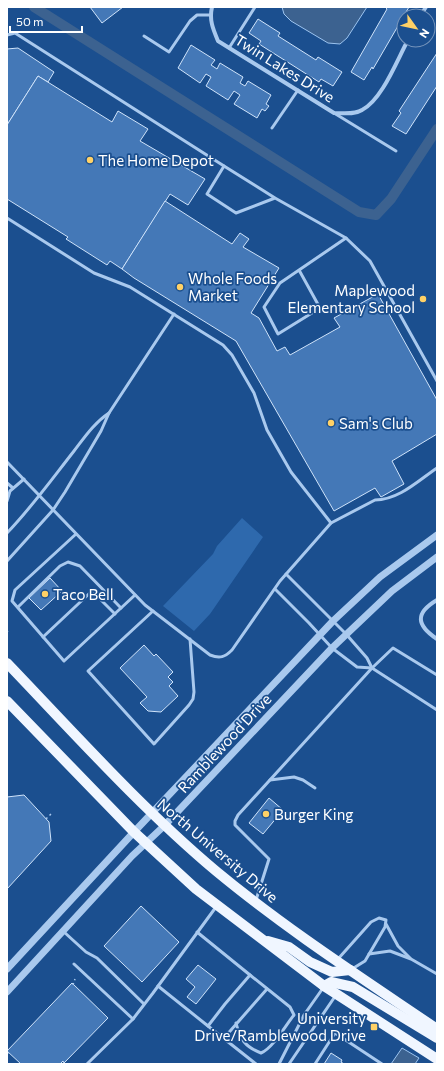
<svg xmlns="http://www.w3.org/2000/svg" width="444" height="1071" font-family="Commissioner,sans-serif">
<style>
.green{fill:#2e69ad}
.water{fill:#3c6290;stroke:#9cc4f0}
.lines{fill:none;stroke-linecap:round;stroke-linejoin:round}
.canal{stroke:#3c6290;stroke-width:10}
.building{fill:#4478b7;stroke:#cfe3fa}
.path{stroke:#a9c9ee;stroke-width:1.5;stroke-dasharray:2 3;stroke-linecap:butt}
.service{stroke:#a9c9ee;stroke-width:3}
.minor{stroke:#a9c9ee;stroke-width:4}
.tertiary{stroke:#a9c9ee;stroke-width:7}
.primary{stroke:#f0f6ff;stroke-width:10}
.poi-dot{fill:#ffd166;stroke:#1b4f8f;stroke-width:1.5}
.labels{text-anchor:middle;dominant-baseline:central;stroke-width:3.5;stroke-linejoin:round;paint-order:stroke}
.street-label{font-size:15px;fill:#fff;stroke:#1b4f8f}
.poi-label{font-size:15px;fill:#fff;stroke:#1b4f8f;text-anchor:start}
</style>
<rect width="100%" height="100%" fill="#1b4f8f"/>
<!-- green -->
<polygon class="green" points="242,518 263,537 210,614 194,631 163,606 213,554 217,546"/>
<!-- water -->
<g class="water">
<polygon points="282,7 367,7 347,38 340,44 328,43 291,21 284,14"/>
<polygon points="402,1048 419,1058 415,1064 391,1064"/>
</g>
<g class="lines">
<!-- canal -->
<polyline class="canal" points="34,7 359,212 376,215 391,199 437,129"/>
</g>
<!-- building -->
<g class="building">
<polygon points="90,7 123,7 102,23"/>
<polygon points="385,7 409,7 373,69 372,67 364,80 351,72 387,9"/>
<polygon points="258,19 280,33 278,36 316,60 318,57 342,72 333,86 321,79 319,82 259,44 261,41 249,33"/>
<polygon points="191,45 215,60 211,65 217,69 220,63 243,77 240,83 245,86 248,81 271,95 266,104 269,106 265,111 262,109 257,118 234,104 240,95 234,91 228,100 206,86 211,77 206,74 200,83 178,68"/>
<polygon points="18,48 54,72 48,82 38,76 7,125 7,49"/>
<polygon points="437,53 437,86 406,134 392,126 401,113 399,111"/>
<polygon points="38,76 112,122 118,111 148,129 140,141 205,179 188,205 170,194 122,269 110,261 107,265 66,239 68,237 7,199 7,125"/>
<polygon points="165,201 232,244 240,233 249,239 243,247 279,268 251,313 259,318 277,351 285,347 290,355 340,327 334,318 378,294 437,400 437,434 392,461 404,484 381,497 375,488 334,511 236,341 134,278 122,269"/>
<polygon points="50,578 62,591 41,610 29,598"/>
<polygon points="144,645 154,656 156,654 173,672 168,677 173,682 169,686 178,696 161,712 148,711 140,703 147,697 120,668"/>
<polygon points="24,795 49,822 51,841 7,889 7,797"/>
<polygon points="269,798 283,810 263,834 249,823"/>
<polygon points="141,906 179,942 142,982 104,946"/>
<polygon points="198,965 216,979 196,1004 187,997 195,987 186,979"/>
<polygon points="72,983 108,1018 64,1063 63,1061 60,1064 21,1064 7,1051"/>
<polygon points="331,1053 342,1060 341,1062 344,1064 324,1064"/>
</g>
<g class="lines">
<!-- path -->
<g class="path">
<polyline points="7,632 8,631"/>
<polyline points="46,819 53,812"/>
<polyline points="73,985 75,979"/>
<polyline points="7,1054 9,1052"/>
</g>
<!-- service -->
<g class="service">
<polyline points="7,35 15,33 224,166"/>
<polyline points="144,36 169,52 190,21 197,15 210,15"/>
<polyline points="229,48 255,7"/>
<polyline points="334,113 396,151"/>
<polyline points="272,128 298,90"/>
<polyline points="275,198 236,213 207,194 224,166 275,198 346,238"/>
<path d="M7 218 94 273 130 287 223 345 232 355 254 393 267 430 291 472 331 523 280 581 232 650C225 657 220 659 210 655L145 605 7 462"/>
<polyline points="299,270 320,308 278,334 264,307 280,283 346,238 370,261 437,381"/>
<polyline points="7,483 13,488"/>
<polyline points="7,501 10,491 24,479"/>
<path d="M331 523 375 500C399 500 419 480 437 468"/>
<path d="M7 533C32 507 52 479 74 451 84 438 94 423 109 413"/>
<polyline points="76,534 15,590 12,601 64,661 135,595"/>
<polyline points="7,561 53,510 65,492 101,431 109,413 174,314"/>
<polyline points="286,574 346,634 367,658 372,668"/>
<polyline points="275,589 309,623 332,648 357,667 372,668 437,710"/>
<polyline points="18,607 60,566 68,562 80,566 121,608"/>
<polyline points="153,611 88,671 154,744 189,705 193,699 194,692 190,639"/>
<polyline points="43,637 92,591 115,614"/>
<polyline points="270,780 294,777 303,780 315,788"/>
<polyline points="256,900 269,859 235,825 235,821 238,815 372,668 393,648 437,675"/>
<polyline points="386,924 398,946 410,958"/>
<polyline points="64,932 86,952 97,958 144,1004"/>
<polyline points="197,932 250,975"/>
<polyline points="369,954 390,951 411,959 437,974"/>
<polyline points="338,959 371,922 379,918 386,920 385,927 365,961 352,969"/>
<polyline points="74,964 133,1019"/>
<path d="M158 986 208 1026 225 1004 250 975 290 1007 294 1015C285 1026 273 1048 261 1053 245 1047 240 1039 236 1023"/>
<polyline points="208,1026 256,1064"/>
<polyline points="224,1038 267,989"/>
<polyline points="87,1064 133,1019 153,993 216,907"/>
<polyline points="279,1064 304,1015 323,988"/>
<polyline points="289,1064 336,995"/>
<polyline points="315,1064 335,1033 382,1064"/>
</g>
<!-- minor -->
<g class="minor">
<path d="M212 7C209 20 213 29 218 41L334 113C343 113 354 115 362 110 382 100 397 60 408 40"/>
<polyline points="420,16 426,7"/>
<path d="M437 600C415 613 416 625 437 639"/>
</g>
<!-- tertiary -->
<g class="tertiary">
<polyline points="7,969 134,832 333,621 380,577 437,535"/>
<polyline points="7,992 132,856 164,826 332,648 392,591 437,557"/>
</g>
<!-- primary -->
<g class="primary">
<path d="M7 663C75 734 141 808 216 871 286 929 362 978 437 1029"/>
<polyline points="7,701 134,832 196,889 324,986 437,1059"/>
<polyline points="268,941 289,947 310,962 332,972 350,970"/>
<polyline points="324,986 331,982 353,987 437,1038"/>
</g>
</g>
<!-- markers -->
<g class="poi-dot">
<circle cx="90" cy="160" r="4"/>
<circle cx="180" cy="287" r="4"/>
<circle cx="423" cy="299" r="4"/>
<circle cx="331" cy="423" r="4"/>
<circle cx="45" cy="594" r="4"/>
<circle cx="266" cy="814" r="4"/>
<rect x="370" y="1023" width="8" height="8" rx="2"/>
</g>
<g class="labels">
<!-- street labels -->
<g class="street-label">
<text transform="translate(285 68) rotate(32)">Twin Lakes Drive</text>
<text transform="translate(224 743) rotate(-47)">Ramblewood Drive</text>
<text transform="translate(218 850) rotate(40)">North University Drive</text>
</g>
<!-- poi labels -->
<g class="poi-label">
<text x="98" y="160">The Home Depot</text>
<text x="188" y="278">Whole Foods<tspan x="188" dy="17">Market</tspan></text>
<text x="415" y="290" text-anchor="end">Maplewood<tspan x="415" dy="17">Elementary School</tspan></text>
<text x="339" y="423">Sam's Club</text>
<text x="53" y="594">Taco Bell</text>
<text x="274" y="814">Burger King</text>
<text x="366" y="1018" text-anchor="end">University<tspan x="366" dy="17">Drive/Ramblewood Drive</tspan></text>
</g>
</g>
<!-- border -->
<rect width="444" height="1071" fill="none" stroke="#ffffff" stroke-width="16"/>
<!-- north arrow -->
<g transform="translate(416 28) rotate(123)"><circle r="19" fill="#1b4f8f" stroke="#7695bc"/>
<path d="M0-3L7 15L0 10L-7 15Z" fill="#ffd166"/>
<text y="-6" font-size="11" font-weight="bold" text-anchor="middle" fill="#ffffff">N</text>
</g>
<!-- scale -->
<path d="M10 26v6h72v-6" fill="none" stroke="#ffffff" stroke-width="2"/>
<text x="16" y="26" font-size="12" fill="#ffffff" stroke="#1b4f8f" stroke-width="3" paint-order="stroke">50 m</text>
</svg>
